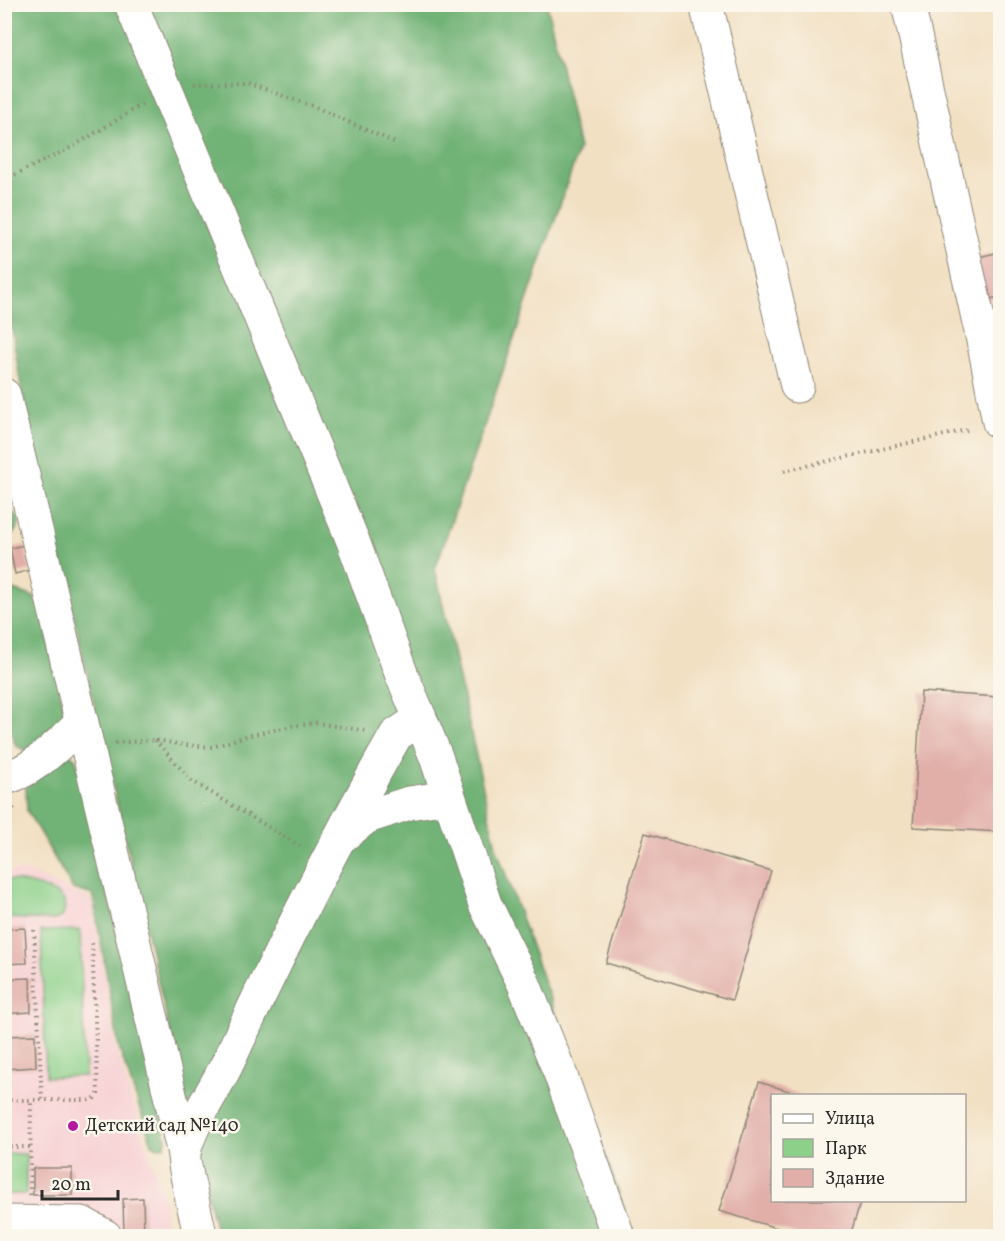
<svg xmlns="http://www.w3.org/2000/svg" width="1005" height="1241" font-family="Vollkorn,serif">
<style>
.built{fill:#f7cfd3}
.green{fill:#8cd08a;stroke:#5c7e5a;stroke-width:1.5}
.forest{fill:#71b276;stroke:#4e6e50;stroke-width:1.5}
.building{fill:#e1aea8}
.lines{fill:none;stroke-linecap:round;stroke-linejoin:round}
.minor-casing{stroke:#8e8677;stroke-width:35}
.path{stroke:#8e8677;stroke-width:4;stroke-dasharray:1.5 4.5;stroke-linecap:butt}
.minor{stroke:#fff;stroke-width:33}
.poi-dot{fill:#b5179e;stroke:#fbf7ec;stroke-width:2}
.labels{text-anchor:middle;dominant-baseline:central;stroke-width:5;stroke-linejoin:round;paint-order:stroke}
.poi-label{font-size:18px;fill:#2b2b2b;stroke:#fbf7ec;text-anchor:start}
</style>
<rect width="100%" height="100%" fill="#fbf7ec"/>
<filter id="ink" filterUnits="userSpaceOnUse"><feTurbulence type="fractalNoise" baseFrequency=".0167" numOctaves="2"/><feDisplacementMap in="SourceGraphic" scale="12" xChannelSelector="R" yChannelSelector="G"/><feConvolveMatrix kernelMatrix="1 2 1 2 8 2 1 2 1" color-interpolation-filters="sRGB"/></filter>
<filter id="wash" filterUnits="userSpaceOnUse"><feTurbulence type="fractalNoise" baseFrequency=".008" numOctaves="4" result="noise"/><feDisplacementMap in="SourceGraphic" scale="24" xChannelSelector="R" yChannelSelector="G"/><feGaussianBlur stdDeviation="1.35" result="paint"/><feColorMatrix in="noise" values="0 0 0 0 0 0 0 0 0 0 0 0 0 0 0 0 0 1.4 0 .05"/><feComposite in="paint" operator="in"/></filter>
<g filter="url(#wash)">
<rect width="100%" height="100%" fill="#f2e0c3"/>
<!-- built -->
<polygon class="built" points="4,871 26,871 92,900 116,1049 165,1203 167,1236 5,1236"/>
<!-- green -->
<g class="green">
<path d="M5 880C18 880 57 888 64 901 66 906 64 912 63 916L54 920 5 918Z"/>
<polygon points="80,930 85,1076 46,1077 41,931"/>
<polygon points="5,1153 26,1154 26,1194 5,1194"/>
</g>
<!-- forest -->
<g class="forest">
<polygon points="4,5 547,5 579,149 435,569 496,847 634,1236 217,1236 21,387 11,322 10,275 12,246 5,217"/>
<path d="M5 509C28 517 18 530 5 542Z"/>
<path d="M4 584 7 588 32 596 40 604 66 718 29 752 16 746C0 708 5 627 4 584Z"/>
<polygon points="70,754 76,760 166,1139 165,1146 158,1147 152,1144 119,1048 93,895 73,889 27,811 26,787"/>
</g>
<g id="blocks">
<!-- building -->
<g class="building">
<polygon points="1000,252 1000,297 983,300 974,258"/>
<polygon points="25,545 30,570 15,574 10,548"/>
<polygon points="921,692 1000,697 1000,832 913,827"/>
<polygon points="645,833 771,871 732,1000 606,963"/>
<polygon points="25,928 27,963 4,964 4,929"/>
<polygon points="30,978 31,1012 4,1014 4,979"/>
<polygon points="35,1035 36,1067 4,1069 4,1036"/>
<polygon points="759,1082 802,1095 772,1096 772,1200 861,1200 850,1236 804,1236 719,1211"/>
<rect x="33" y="1168" width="39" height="27"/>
<polygon points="143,1198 144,1236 124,1236 123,1199"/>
</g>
</g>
</g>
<g filter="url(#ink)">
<use href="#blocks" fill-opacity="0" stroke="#8e8677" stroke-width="1.5"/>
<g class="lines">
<defs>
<g id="minor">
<polyline points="131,4 353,541 401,673 423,725"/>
<polyline points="706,4 797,386"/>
<polyline points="908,4 986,354 999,422 1000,422"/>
<polyline points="4,395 184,1154"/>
<path d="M4 778C34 772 60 742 82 723"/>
<polyline points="340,838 367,817 409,803 448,797"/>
<polyline points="4,1222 82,1223 105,1236"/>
<path d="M200 1236C198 1222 182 1161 184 1152 193 1118 216 1089 230 1058 281 948 336 840 396 735L408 727 423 725 436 757 485 904 524 984 560 1073 618 1236"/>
</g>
</defs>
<!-- minor casing -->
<use href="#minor" class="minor-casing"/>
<!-- path -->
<g class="path">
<polyline points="194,84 247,83 315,107 396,143"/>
<polyline points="4,180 72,147 143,104"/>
<polyline points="784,471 971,429"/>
<polyline points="155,740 192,781 303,848"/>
<polyline points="115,743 155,740 184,745 213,747 246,736 292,726 316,723 367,731"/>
<polyline points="4,824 16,804"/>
<polyline points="34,930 42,1100"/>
<polyline points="4,1100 91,1100 95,1098 98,1094 92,942"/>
<polyline points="4,1147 31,1147"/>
<polyline points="30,1195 31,1100"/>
</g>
<!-- minor -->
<use href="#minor" class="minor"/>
</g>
</g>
<!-- markers -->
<circle class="poi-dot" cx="73" cy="1126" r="6"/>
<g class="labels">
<!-- poi labels -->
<g class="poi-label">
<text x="85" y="1126">Детский сад №140</text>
</g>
</g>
<!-- margin -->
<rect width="1005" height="1241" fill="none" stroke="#fbf7ec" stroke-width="24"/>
<!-- legend -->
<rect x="771" y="1094" width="195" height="108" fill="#fbf7ec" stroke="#a8a59f" stroke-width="1.5"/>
<rect x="783" y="1114" width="30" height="9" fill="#ffffff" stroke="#a8a59f" stroke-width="1.5"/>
<text x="825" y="1124" font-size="18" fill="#2b2b2b">Улица</text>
<rect x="783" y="1139" width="30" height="18" fill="#8cd08a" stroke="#a8a59f" stroke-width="1.5"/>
<text x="825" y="1154" font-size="18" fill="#2b2b2b">Парк</text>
<rect x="783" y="1169" width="30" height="18" fill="#e1aea8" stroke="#a8a59f" stroke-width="1.5"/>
<text x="825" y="1184" font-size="18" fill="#2b2b2b">Здание</text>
<!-- scale -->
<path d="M42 1190v9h76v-9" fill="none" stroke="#2b2b2b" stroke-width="3"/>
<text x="51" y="1190" font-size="18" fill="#2b2b2b" stroke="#fbf7ec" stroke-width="4.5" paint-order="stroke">20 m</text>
</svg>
